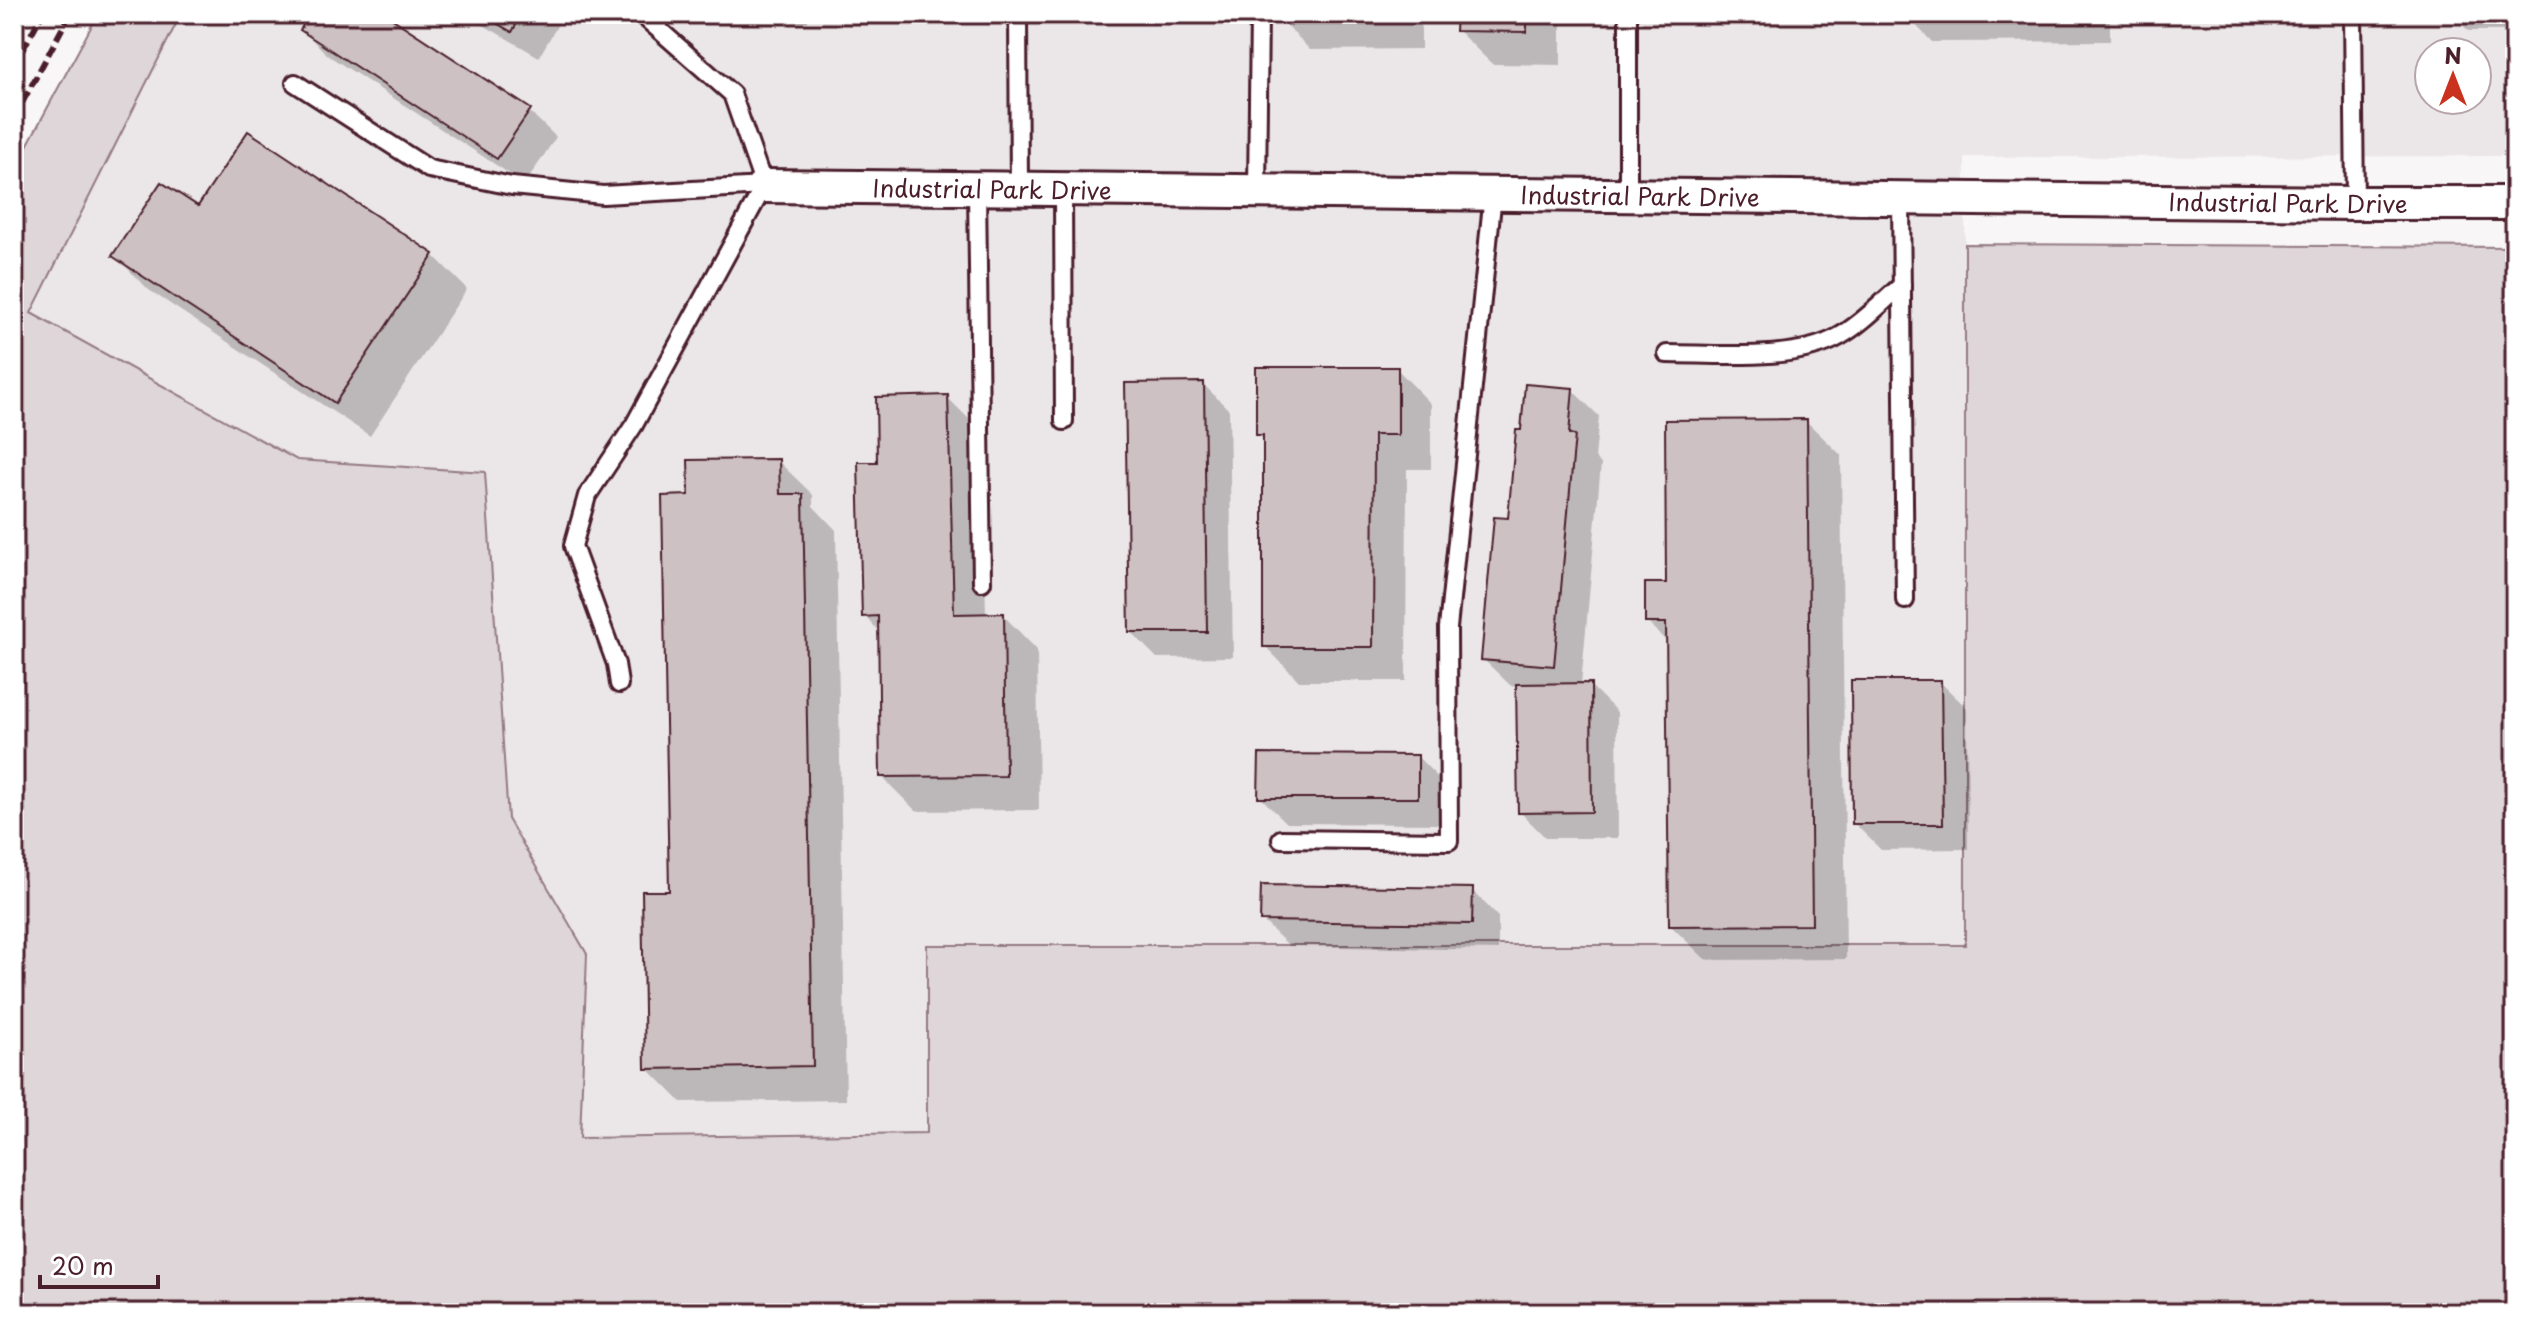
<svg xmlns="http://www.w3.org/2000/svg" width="2529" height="1327" font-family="'Playpen Sans',sans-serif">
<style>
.built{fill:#ebe6e8;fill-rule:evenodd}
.green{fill:#ded6d9;stroke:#947a82;stroke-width:2}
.shadow{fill:#0003}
.building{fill:#cdc1c4;stroke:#4a1f2b;stroke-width:2}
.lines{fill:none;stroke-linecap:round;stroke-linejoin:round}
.lane-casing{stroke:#4a1f2b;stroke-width:22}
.street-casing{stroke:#4a1f2b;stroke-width:38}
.lane{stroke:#fff;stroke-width:16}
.street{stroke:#fff;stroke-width:32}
.rail{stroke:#4a1f2b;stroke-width:6;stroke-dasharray:12 6;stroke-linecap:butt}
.labels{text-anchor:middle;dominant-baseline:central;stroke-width:7;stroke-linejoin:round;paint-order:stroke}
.street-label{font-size:24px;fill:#4a1f2b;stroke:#fff}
</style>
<rect width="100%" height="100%" fill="#f8f6f7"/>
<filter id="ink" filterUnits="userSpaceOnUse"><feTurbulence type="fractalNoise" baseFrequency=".0125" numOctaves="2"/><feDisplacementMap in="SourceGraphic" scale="16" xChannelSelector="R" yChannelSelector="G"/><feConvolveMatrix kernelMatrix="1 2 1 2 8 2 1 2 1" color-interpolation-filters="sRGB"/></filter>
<g filter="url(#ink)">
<!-- built -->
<path class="built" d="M181 14H2515V156L1965 157 1966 945H928L927 1133 579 1138 587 954 508 819 485 472 297 460 31 313ZM2429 52H2477V100H2429Z"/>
<!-- green -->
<polygon class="green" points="98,14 181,14 31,313 297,460 485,472 508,819 587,954 580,1138 927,1133 927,945 1965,945 1965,244 2515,247 2515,1313 14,1313 14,170"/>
<!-- shadow -->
<g class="shadow">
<polygon points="312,14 382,14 529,111 556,137 525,184 329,56 302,30"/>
<polygon points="464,14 564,14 539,57"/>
<polygon points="696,14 808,14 808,22 703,22"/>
<polygon points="889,14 968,14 968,20 896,21"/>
<polygon points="1276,14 1421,14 1421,49 1310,50"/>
<polygon points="1458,14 1561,14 1561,65 1492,64 1457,30"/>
<polygon points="1905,14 2110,14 2110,41 1932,42"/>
<polygon points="2451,14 2515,14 2515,31 2469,31"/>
<polygon points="199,209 433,255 467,289 370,436 149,290 115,256"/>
<polygon points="1397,369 1431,404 1431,469 1407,469 1406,681 1299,681 1265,646 1265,442 1258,434"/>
<polygon points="1203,384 1229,410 1233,657 1157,658 1130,631"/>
<polygon points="1572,390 1599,416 1595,458 1601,464 1581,685 1590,685 1617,712 1618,838 1546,838 1520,812 1518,686 1510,685 1483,659 1510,521 1523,432"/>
<polygon points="947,397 982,432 986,616 1003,615 1037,650 1039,810 916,811 882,777 880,632 864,616 879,464"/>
<polygon points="1806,421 1841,455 1846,959 1706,960 1671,926 1669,644 1647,622"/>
<polygon points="778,461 813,495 813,506 836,530 846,1100 681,1102 647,1068 671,893 691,497"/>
<polygon points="1940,682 1967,708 1968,849 1881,850 1854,823"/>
<polygon points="1418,757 1444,784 1444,824 1287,823 1260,797"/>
<polygon points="1472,890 1498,917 1498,950 1289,946 1262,920"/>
</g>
<!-- building -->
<g class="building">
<polygon points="310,14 385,14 531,109 497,159 300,30"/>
<polygon points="481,14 522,14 512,32"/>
<polygon points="1274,14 1388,14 1388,15 1274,17"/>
<polygon points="1456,14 1527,14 1527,32 1455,31"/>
<polygon points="248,131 434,254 335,403 112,256 161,182 198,206"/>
<polygon points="1256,367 1398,367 1398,435 1374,435 1373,647 1263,647 1263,435 1256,435"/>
<polygon points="1204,382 1207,632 1129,632 1125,383"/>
<polygon points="1525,384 1573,388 1569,434 1575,435 1554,666 1481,660 1494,517 1508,518 1516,430 1521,430"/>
<polygon points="948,395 954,614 1004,613 1006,776 880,777 878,616 862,617 858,462 877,462 876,397"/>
<polygon points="1807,419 1812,925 1669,926 1666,623 1645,623 1645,583 1666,583 1665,420"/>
<polygon points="779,459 780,494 803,494 813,1066 645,1069 642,891 669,891 662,496 689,495 688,460"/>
<polygon points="1851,680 1941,680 1943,824 1852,824"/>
<polygon points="1591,683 1592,812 1518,813 1516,684"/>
<polygon points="1259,754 1418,755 1418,798 1258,798"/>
<polygon points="1261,885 1473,888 1472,924 1260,921"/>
</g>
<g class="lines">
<defs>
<g id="lane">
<polyline points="1018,14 1019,189"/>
<polyline points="1628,14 1628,196"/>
<polyline points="2353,14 2355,203"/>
<polyline points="295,83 429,169 512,186 603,195 764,186"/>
<polyline points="977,189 982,582"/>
<polyline points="1063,189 1064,421"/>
<polyline points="1257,190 1259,14"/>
<polyline points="1901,198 1905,600"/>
<path d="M1667 354C1718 354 1796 362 1840 336 1863 323 1882 302 1902 285"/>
<polyline points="619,684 616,664 573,546 587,496 634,425 764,186 732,94 641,14"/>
<polyline points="1281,839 1449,841 1448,628 1493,194"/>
</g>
<g id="street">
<path id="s1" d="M764 186 2355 203H2515"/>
</g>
</defs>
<!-- lane casing -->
<use href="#lane" class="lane-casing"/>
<!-- street casing -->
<use href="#street" class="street-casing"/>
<!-- lane -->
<use href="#lane" class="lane"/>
<!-- street -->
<use href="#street" class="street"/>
<!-- rail -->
<g class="rail">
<polyline points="14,66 42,14"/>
<polyline points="14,118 70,14"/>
</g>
</g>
</g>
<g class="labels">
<!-- street labels -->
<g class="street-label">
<text stroke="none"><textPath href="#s1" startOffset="228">Industrial Park Drive</textPath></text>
<text stroke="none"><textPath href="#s1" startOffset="876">Industrial Park Drive</textPath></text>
<text stroke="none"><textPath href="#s1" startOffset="1524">Industrial Park Drive</textPath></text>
</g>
</g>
<!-- margin -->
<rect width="2529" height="1327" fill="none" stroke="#fff" stroke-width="48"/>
<rect x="24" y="24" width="2481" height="1279" fill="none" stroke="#4a1f2b" stroke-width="3" filter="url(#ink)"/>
<!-- north arrow -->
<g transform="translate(2453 76)"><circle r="38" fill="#ffffff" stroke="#b7a5aa" stroke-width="2"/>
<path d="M0-6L14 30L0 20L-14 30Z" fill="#c8321e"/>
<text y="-12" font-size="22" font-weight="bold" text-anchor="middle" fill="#4a1f2b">N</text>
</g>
<!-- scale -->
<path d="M40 1275v12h118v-12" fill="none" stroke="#4a1f2b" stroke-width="4"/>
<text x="52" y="1275" font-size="24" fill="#4a1f2b" stroke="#ffffff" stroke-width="6" paint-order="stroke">20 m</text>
</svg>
